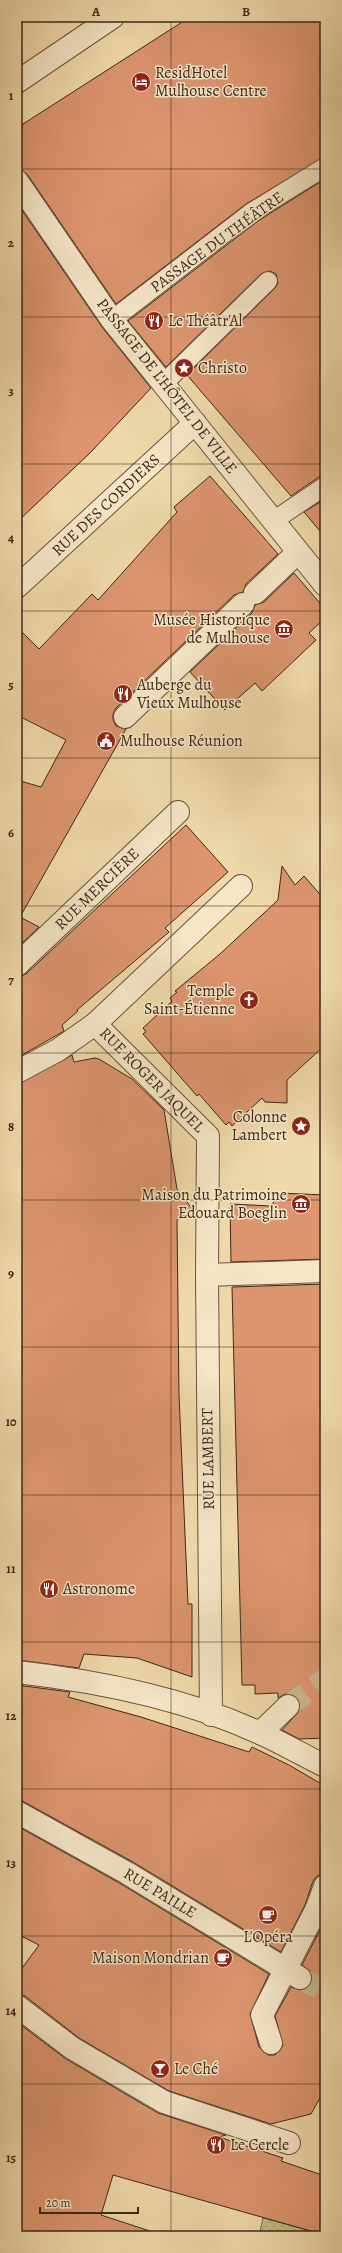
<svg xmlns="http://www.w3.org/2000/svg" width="342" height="2253" font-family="Alegreya,serif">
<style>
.grass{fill:url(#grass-dots);stroke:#7e724d}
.building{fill:#dc956f;stroke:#3c2817}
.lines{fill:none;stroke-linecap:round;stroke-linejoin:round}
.street-tunnel{stroke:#cbb68d;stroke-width:22;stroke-dasharray:22 11;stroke-linecap:butt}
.lane-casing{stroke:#69543c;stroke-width:20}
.street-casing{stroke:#69543c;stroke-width:24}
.lane{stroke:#f5e6c8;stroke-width:18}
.street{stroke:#f5e6c8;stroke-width:22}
.grid{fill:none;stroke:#3c2817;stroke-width:1;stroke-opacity:0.55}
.labels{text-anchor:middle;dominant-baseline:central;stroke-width:3;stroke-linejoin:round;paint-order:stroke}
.poi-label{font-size:16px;fill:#3c2817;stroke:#f5e6c8;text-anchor:start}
.street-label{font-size:16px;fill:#3c2817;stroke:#f5e6c8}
.neatline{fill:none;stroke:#3c2817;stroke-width:1.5}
.grid-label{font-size:13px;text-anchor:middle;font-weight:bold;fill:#3c2817}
</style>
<defs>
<pattern id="grass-dots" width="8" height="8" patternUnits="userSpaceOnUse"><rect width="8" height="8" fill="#c1bd83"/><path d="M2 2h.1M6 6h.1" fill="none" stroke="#a7a270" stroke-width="1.8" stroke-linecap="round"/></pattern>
</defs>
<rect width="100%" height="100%" fill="#efd9aa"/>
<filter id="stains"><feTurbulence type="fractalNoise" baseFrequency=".005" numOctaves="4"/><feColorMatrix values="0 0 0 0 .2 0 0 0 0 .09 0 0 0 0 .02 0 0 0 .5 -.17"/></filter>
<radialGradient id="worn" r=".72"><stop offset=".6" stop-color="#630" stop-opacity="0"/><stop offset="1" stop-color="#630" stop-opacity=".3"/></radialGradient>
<!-- grass -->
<polygon class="grass" points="263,2218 325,2235 325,2236 259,2236"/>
<!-- building -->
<g class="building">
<polygon points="190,17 325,17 325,157 246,204 116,304 27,174 17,169 17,147 23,124"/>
<polygon points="325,179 325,476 319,477 291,496 187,375 275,288 278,283 276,274 270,271 261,274 166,367 128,321 258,221"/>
<polygon points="17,203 102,327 151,388 90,453 17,522"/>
<polygon points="210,476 278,554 246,584 243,592 234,595 116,708 113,714 113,720 116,726 126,729 20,917 39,927 17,948 17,780 41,787 66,740 17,715 17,627 39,649 92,594 98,600 177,512 174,507"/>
<polygon points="325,499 325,537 304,512"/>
<polygon points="294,573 325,609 325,618 309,633 316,640 262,691 255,683 225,710 190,672 252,613 255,605 264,602"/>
<polygon points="186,825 228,872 165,928 169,932 77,1010 78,1011 62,1025 64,1031 17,1058 17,977 26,974"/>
<polygon points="282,866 295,885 304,876 325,900 325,1045 287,1080 287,1103 265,1102 262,1098 232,1126 229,1122 226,1125 199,1094 197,1096 143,1034 146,1032 143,1028 172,1001 170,998 177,992 175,991 220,954 278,900"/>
<polygon points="72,1055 74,1062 95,1058 99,1059 132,1079 164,1110 177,1189 193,1210 177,1220 179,1395 188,1604 192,1604 192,1677 137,1658 84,1654 79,1668 17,1660 17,1084"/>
<polygon points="280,1193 325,1195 325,1259 231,1262 230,1204 271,1206"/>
<polygon points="325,1284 325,1738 299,1739 282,1730 300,1710 300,1703 297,1697 291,1694 285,1694 278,1698 278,1693 255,1694 255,1685 242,1685 232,1287"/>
<polygon points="17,1685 70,1692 68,1697 141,1717 249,1752 252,1747 289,1765 325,1786 325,1874 317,1876 313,1881 305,1905 281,1952 133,1862 17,1798 17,1735 22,1721 17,1719"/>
<polygon points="19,1827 121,1884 269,1974 250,2014 259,2047 268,2055 275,2055 283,2046 275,2016 291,1987 300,1990 306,1989 311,1984 311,1972 302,1965 325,1920 325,2089 311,2114 271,2124 169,2091 79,2038 25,1996 17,1994 17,1975 39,1945 17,1934 17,1831"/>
<polygon points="17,2022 66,2059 158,2113 226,2135 219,2137 283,2158 281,2161 325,2176 325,2235 113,2175 101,2215 150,2231 150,2236 17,2236"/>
</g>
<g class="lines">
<!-- street-tunnel -->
<g class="street-tunnel">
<polyline points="288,1706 325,1679"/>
<polyline points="300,1978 325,1991"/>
</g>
<defs>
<g id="lane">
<polyline points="112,320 252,212 325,167"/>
<polyline points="162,385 268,281"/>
<polyline points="273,521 325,486"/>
</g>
<g id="street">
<polyline points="17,82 113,17"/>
<polyline points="17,181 112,320 325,585"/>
<polyline points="17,587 195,423"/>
<polyline points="255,593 298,552"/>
<polyline points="125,717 243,604"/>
<polyline points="17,965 178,812"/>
<polyline points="95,1024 208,1136 207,1275 211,1715"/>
<polyline points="17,1072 58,1050 95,1024 241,886"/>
<polyline points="207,1275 325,1271"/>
<path d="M17 1672C98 1681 186 1699 260 1733 282 1743 303 1755 325 1766"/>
<polyline points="260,1733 288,1706"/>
<polyline points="17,1812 127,1873 300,1978"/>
<polyline points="17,2006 72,2048 164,2102 289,2143"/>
<polyline points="271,2043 262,2015 316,1910 325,1886"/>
</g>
</defs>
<!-- lane casing -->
<use href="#lane" class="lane-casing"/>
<!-- street casing -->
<use href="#street" class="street-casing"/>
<!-- lane -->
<use href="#lane" class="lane"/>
<!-- street -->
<use href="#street" class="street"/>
</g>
<!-- grid -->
<path class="grid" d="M171 17V2236M17 169H325M17 317H325M17 464H325M17 611H325M17 758H325M17 906H325M17 1053H325M17 1200H325M17 1347H325M17 1495H325M17 1642H325M17 1789H325M17 1936H325M17 2084H325"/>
<!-- icons -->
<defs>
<symbol id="hotel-disc" viewBox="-11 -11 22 22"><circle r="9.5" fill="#8f2418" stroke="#f5e6c8"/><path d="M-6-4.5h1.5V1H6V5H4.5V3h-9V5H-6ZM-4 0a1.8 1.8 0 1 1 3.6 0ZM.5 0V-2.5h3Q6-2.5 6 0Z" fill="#fff"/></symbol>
<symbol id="restaurant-disc" viewBox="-11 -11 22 22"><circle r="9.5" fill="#8f2418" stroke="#f5e6c8"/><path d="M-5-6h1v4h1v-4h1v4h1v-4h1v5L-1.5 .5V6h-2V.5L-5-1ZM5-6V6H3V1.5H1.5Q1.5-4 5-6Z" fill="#fff"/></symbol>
<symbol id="sight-disc" viewBox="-11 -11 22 22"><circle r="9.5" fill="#8f2418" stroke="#f5e6c8"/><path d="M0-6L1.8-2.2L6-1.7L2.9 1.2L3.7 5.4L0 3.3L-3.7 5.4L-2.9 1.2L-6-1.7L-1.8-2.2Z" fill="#fff"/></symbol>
<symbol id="museum-disc" viewBox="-11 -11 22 22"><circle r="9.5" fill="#8f2418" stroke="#f5e6c8"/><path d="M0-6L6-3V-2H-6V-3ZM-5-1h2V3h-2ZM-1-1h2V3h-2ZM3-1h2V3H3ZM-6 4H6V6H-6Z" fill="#fff"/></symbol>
<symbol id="civic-disc" viewBox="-11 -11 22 22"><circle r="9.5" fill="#8f2418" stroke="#f5e6c8"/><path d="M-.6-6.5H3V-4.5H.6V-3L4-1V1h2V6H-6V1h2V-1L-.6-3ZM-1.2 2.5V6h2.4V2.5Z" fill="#fff"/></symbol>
<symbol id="church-disc" viewBox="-11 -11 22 22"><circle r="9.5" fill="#8f2418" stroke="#f5e6c8"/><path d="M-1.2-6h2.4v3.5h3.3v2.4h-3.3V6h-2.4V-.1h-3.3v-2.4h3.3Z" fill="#fff"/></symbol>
<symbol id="cafe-disc" viewBox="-11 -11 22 22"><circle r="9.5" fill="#8f2418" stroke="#f5e6c8"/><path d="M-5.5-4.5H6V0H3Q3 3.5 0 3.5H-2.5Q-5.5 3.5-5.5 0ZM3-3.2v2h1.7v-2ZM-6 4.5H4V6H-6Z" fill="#fff"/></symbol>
<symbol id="bar-disc" viewBox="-11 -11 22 22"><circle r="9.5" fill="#8f2418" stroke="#f5e6c8"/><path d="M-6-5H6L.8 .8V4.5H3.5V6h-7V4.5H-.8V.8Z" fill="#fff"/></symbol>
</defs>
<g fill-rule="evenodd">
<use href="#hotel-disc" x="130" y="71" width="22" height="22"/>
<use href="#restaurant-disc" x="143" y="310" width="22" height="22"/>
<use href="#sight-disc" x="173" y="357" width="22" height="22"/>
<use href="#museum-disc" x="273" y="618" width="22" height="22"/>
<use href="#restaurant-disc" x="112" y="683" width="22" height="22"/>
<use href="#civic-disc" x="95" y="730" width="22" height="22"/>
<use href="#church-disc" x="238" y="989" width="22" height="22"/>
<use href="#sight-disc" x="290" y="1115" width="22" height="22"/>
<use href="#museum-disc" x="290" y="1193" width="22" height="22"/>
<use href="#restaurant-disc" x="38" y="1578" width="22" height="22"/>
<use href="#cafe-disc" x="257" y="1904" width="22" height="22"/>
<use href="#cafe-disc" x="212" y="1947" width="22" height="22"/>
<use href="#bar-disc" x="149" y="2058" width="22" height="22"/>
<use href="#restaurant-disc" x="205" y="2134" width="22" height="22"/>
</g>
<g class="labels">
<!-- poi labels -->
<g class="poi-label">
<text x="155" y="73">ResidHotel<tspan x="155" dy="18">Mulhouse Centre</tspan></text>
<text x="168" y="321">Le Théâtr'Al</text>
<text x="198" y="368">Christo</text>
<text x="270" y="620" text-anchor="end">Musée Historique<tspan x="270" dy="18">de Mulhouse</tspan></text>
<text x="137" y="685">Auberge du<tspan x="137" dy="18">Vieux Mulhouse</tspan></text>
<text x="120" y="741">Mulhouse Réunion</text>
<text x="235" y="991" text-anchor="end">Temple<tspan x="235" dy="18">Saint-Étienne</tspan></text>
<text x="287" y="1117" text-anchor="end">Colonne<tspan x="287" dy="18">Lambert</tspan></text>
<text x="287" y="1195" text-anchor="end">Maison du Patrimoine<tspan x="287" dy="18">Edouard Boeglin</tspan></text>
<text x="63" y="1589">Astronome</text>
<text x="268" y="1937" text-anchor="middle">L'Opéra</text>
<text x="209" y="1958" text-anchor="end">Maison Mondrian</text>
<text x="174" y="2069">Le Ché</text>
<text x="230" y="2145">Le Cercle</text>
</g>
<!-- street labels -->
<g class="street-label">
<text transform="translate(217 242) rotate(-36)">PASSAGE DU THÉÂTRE</text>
<text transform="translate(167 386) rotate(52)">PASSAGE DE L'HÔTEL DE VILLE</text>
<text transform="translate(106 505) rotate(-43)">RUE DES CORDIERS</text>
<text transform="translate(97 889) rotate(-44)">RUE MERCIÈRE</text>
<text transform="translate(152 1080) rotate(45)">RUE ROGER JAQUEL</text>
<text transform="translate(208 1459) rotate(-91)">RUE LAMBERT</text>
<text transform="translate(160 1893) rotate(31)">RUE PAILLE</text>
</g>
</g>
<!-- margin -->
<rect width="342" height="2253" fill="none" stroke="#efd9aa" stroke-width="44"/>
<!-- scale -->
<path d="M40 2207v6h98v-6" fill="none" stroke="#3c2817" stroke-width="2"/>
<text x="46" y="2207" font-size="12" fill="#3c2817" stroke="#f5e6c8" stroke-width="3" paint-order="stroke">20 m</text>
<rect x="22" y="22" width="298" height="2209" class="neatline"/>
<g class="grid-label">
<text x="96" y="16">A</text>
<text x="246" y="16">B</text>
<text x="11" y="100">1</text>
<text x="11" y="247">2</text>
<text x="11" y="395">3</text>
<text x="11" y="542">4</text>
<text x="11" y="689">5</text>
<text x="11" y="837">6</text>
<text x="11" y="984">7</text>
<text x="11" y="1131">8</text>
<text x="11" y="1278">9</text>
<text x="11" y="1426">10</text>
<text x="11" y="1573">11</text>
<text x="11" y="1720">12</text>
<text x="11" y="1867">13</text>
<text x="11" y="2015">14</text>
<text x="11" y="2162">15</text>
</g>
<rect width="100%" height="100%" filter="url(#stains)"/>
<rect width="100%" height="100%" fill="url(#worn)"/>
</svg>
